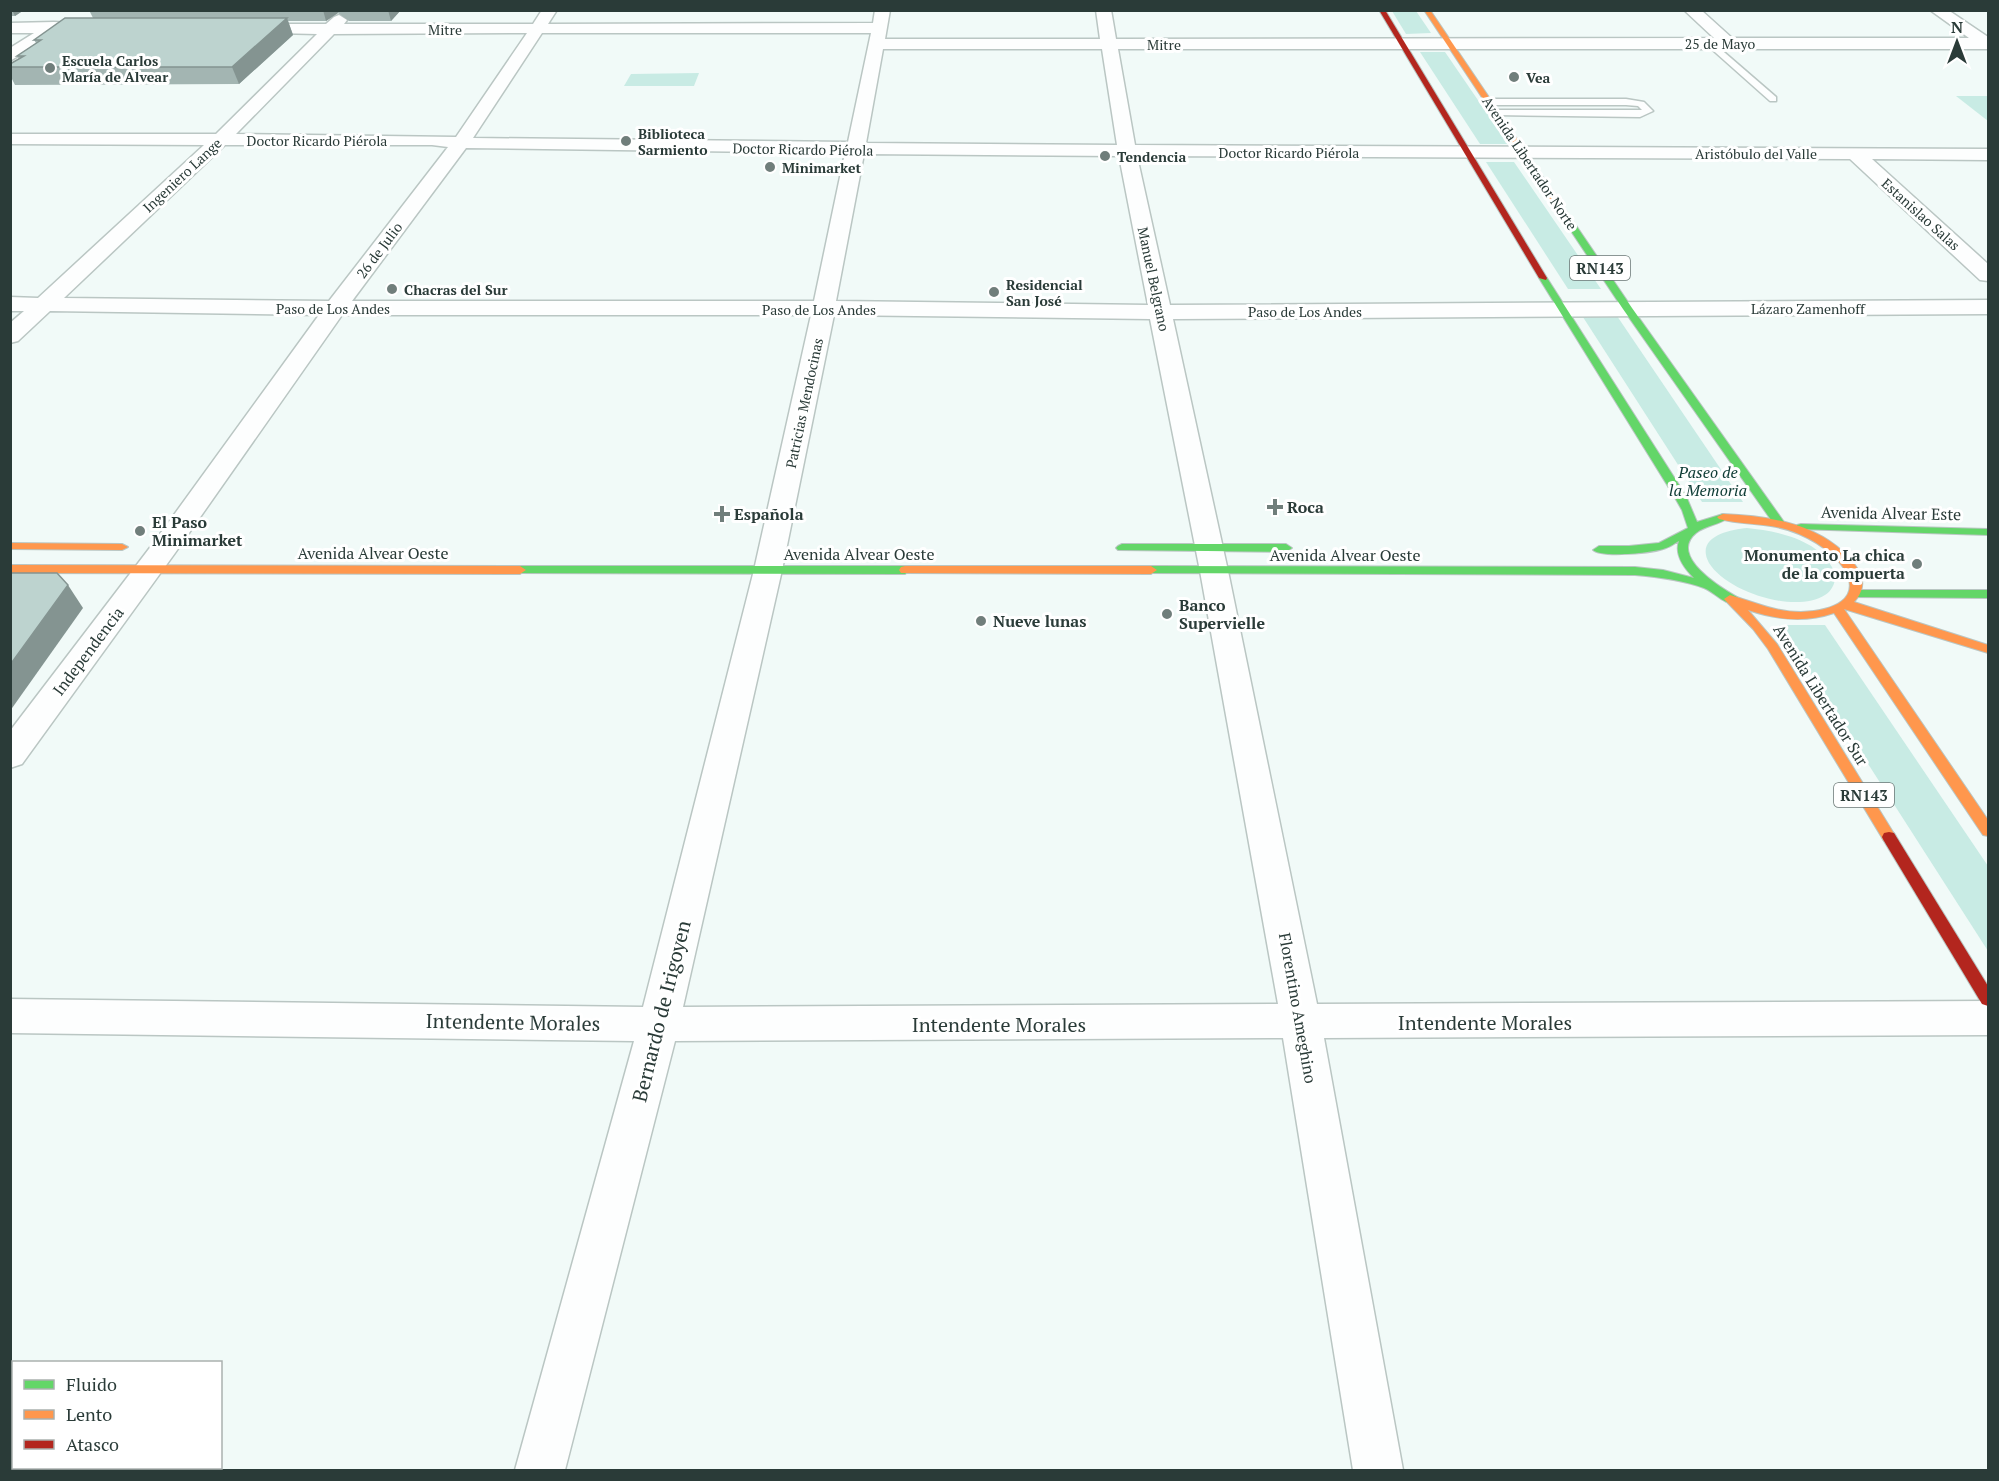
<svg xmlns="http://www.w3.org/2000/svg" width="1999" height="1481" font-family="'PT Serif',serif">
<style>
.green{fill:#c8ebe4}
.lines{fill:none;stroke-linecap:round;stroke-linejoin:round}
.lane-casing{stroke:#bac6c3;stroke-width:3}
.street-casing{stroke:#bac6c3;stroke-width:3}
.fast-casing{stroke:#bac6c3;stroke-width:2}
.slow-casing{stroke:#bac6c3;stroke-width:2}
.jam-casing{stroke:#bac6c3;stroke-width:2}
.lane{fill:#fdfefe;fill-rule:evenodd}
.street{fill:#fdfefe;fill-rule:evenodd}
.fast{fill:#63d668;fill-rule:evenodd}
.slow{fill:#ff974d;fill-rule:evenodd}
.jam{fill:#b3261e;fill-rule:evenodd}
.wall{fill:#a3b5b2}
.shaded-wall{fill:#849491}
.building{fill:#bdd3cf;stroke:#849491;stroke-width:1.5}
.poi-dot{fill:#707e7b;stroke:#fff;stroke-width:2}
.labels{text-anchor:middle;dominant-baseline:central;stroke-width:6;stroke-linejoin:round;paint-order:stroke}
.far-street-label{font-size:14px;fill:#2a3b38;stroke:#fff}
.far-poi-label{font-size:14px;font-weight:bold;fill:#2a3b38;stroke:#fff;text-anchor:start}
.shield{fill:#fff;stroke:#6a7674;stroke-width:1.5}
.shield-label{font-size:15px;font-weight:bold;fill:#2a3b38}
.park-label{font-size:16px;font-style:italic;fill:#0e3c35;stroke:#fff}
.poi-label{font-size:16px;font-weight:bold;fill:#2a3b38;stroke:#fff;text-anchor:start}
.street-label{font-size:16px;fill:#2a3b38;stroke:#fff}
.near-street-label{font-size:20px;fill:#2a3b38;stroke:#fff}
</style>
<rect width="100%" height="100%" fill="#f1faf8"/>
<!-- green -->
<g class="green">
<polygon points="1392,11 1416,11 1431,33 1406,34"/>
<polygon points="1420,52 1445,52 1508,144 1480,144"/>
<polygon points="699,73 694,86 624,86 631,74"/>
<polygon points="1956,96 1988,96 1988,121"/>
<polygon points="1486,162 1514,162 1601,289 1568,289"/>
<polygon points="1615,313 1743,502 1702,502 1581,314"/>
<path d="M1747 528C1778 531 1820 540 1834 571 1837 580 1833 590 1825 595 1795 614 1727 592 1709 563 1695 537 1728 530 1747 528Z"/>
<polygon points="1779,625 1825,625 1988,866 1988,951"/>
</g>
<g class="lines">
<defs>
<g id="lane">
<polygon points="1710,40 1776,97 1776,101 1770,101 1707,45 1706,43"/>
<polygon points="1626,99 1644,102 1653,111 1640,117 1496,115 1491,112 1493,110 1642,110 1638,106 1626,105 1489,105 1484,102 1489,99"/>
</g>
<g id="street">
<path d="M542 10H557L548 24 873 23 875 10H890L885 39H1100L1096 10H1111L1116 39 1714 38 1684 10H1701L1732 38H1969L1930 10H1948L1988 37V49H1118L1135 145 1988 149V160L1872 159 1988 264V281L1980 280 1850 159 1137 156 1170 305 1988 300V314L1173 319 1228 571 1317 1004 1988 1001V1035L1324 1038 1403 1470H1353L1283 1038 675 1041 565 1470H515L634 1041 10 1033V999L643 1007 754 570 811 315H342L175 553 22 764 10 768V731L155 541 319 315 50 311 18 341 10 343V323L24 311H10V297L38 298 204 145 10 144V134H216L317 34 239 32 237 29 245 24H326L334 17 339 15 347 20 344 24H533ZM527 33 456 137 236 134 334 34ZM542 33H871L848 142 473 138ZM883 49H1102L1117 145 866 143ZM225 145H432L448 147 329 301 64 298ZM466 148 845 153 814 301H352ZM864 154 1119 156 1148 305 836 301ZM834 315 1150 319 1200 571 1278 1004 683 1007 782 570Z"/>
<polygon points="54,22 95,24 103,29 95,34 55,33 10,61 10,48 34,33 10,33 10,23"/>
</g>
<g id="fast">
<polygon points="1550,196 1556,196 1632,308 1784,522 1782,524 1774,524 1623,309 1549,198"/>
<path d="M1543 275 1547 278 1686 496 1697 522 1723 514 1729 517C1720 525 1706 525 1696 533 1668 556 1721 588 1737 597L1739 600 1737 603C1724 606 1715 592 1704 588 1683 580 1658 577 1635 575L1147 573 1145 570 1147 567 1151 566 1635 567 1663 570 1694 578C1684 568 1674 555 1679 541 1675 543 1670 547 1666 548 1654 553 1602 558 1593 550L1599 546H1629L1659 543 1688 528 1682 510 1674 496 1539 278Z"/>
<polygon points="1801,524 1988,529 1988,535 1797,529 1797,525"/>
<polygon points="1122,544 1286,544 1292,548 1286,552 1118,550 1116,548 1118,546"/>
<polygon points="520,566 905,566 911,570 905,574 516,573 514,570 516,567"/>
<polygon points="1855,590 1988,590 1988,598 1851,597 1849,594 1851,591"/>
</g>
<g id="slow">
<polygon points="1424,10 1430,10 1557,198 1556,200 1550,200"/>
<path d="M1723 514C1771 516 1824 524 1855 565 1865 578 1865 590 1854 602L1988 645V653L1844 609 1988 820V836L1983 835 1834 613C1805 623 1777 620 1748 610L1777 644 1896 837 1894 841H1884L1768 649 1753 629 1724 599 1730 595C1754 602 1775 612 1801 612 1880 609 1851 556 1799 534 1772 522 1747 526 1719 519L1717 517Z"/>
<polygon points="10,543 122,544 128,547 122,550 10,549"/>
<polygon points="10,565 520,566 526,570 520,574 10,573"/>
<polygon points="905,566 1151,566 1157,570 1151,574 901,573 899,570 901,567"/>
</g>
<g id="jam">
<polygon points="1379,10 1385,10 1547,278 1546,280 1539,278"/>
<polygon points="1889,832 1894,833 1988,986 1988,1006 1982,1004 1884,841 1882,837 1884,833"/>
</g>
</defs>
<!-- lane casing -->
<use href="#lane" class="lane-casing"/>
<!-- street casing -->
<use href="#street" class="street-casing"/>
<!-- fast casing -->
<use href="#fast" class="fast-casing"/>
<!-- slow casing -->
<use href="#slow" class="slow-casing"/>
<!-- jam casing -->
<use href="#jam" class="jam-casing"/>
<!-- lane -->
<use href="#lane" class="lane"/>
<!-- street -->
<use href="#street" class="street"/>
<!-- fast -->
<use href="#fast" class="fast"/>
<!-- slow -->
<use href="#slow" class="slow"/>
<!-- jam -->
<use href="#jam" class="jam"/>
</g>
<!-- wall -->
<g class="wall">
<polygon points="10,10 24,10 15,16 10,16"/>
<polygon points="89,10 401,10 391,21 349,21 338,13 326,21 288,21 293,35 239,84 15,85 10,75 10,64 19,59 17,56 36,43 34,40 93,18"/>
</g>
<!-- shaded-wall -->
<g class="shaded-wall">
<polygon points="12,10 24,10 15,16"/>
<polygon points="323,10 337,10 338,13 326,21"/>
<polygon points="388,10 401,10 391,21"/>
<polygon points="287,18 293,35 239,84 232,67"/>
<polygon points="68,585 83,608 10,711 10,665"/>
</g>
<!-- building -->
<g class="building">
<polygon points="65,18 287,18 232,67 10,67 10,64 24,56 17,56 41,40 34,40"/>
<polygon points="10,573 57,573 68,585 10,665"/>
</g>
<!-- markers -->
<g class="poi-dot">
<circle cx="50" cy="68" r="6"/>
<circle cx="1514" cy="77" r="6"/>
<circle cx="626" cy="141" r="6"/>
<circle cx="1105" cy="156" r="6"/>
<circle cx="770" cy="167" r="6"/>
<circle cx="392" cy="289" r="6"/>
<circle cx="994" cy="292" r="6"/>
<path d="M1272 498h6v6h6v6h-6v6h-6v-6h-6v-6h6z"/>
<path d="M719 505h6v6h6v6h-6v6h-6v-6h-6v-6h6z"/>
<circle cx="140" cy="531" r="6"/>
<circle cx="1917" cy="564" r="6"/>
<circle cx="1167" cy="614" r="6"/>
<circle cx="981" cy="621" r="6"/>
</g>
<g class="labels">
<!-- far-street labels -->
<g class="far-street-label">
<text x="445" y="29">Mitre</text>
<text x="1720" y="43">25 de Mayo</text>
<text x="1164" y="44">Mitre</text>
<text x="317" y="140">Doctor Ricardo Piérola</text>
<text transform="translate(803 149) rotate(1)">Doctor Ricardo Piérola</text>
<text x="1289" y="152">Doctor Ricardo Piérola</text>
<text x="1756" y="153">Aristóbulo del Valle</text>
<text transform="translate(1530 163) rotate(56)">Avenida Libertador Norte</text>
<text transform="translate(182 175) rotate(-43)">Ingeniero Lange</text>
<text transform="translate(1921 214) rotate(42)">Estanislao Salas</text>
<text transform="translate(379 250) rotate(-53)">26 de Julio</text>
<text transform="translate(1154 279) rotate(78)">Manuel Belgrano</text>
<text x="333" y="308">Paso de Los Andes</text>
<text x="1808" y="308">Lázaro Zamenhoff</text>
<text x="819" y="309">Paso de Los Andes</text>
<text x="1305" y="311">Paso de Los Andes</text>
<text transform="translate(804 403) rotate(-78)">Patricias Mendocinas</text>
</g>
<!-- far-poi labels -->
<g class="far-poi-label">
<text x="62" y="60">Escuela Carlos<tspan x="62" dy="16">María de Alvear</tspan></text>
<text x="1526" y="77">Vea</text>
<text x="638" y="133">Biblioteca<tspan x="638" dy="16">Sarmiento</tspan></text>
<text x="1117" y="156">Tendencia</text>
<text x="782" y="167">Minimarket</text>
<text x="1006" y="284">Residencial<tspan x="1006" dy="16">San José</tspan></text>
<text x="404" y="289">Chacras del Sur</text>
</g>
<!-- shield labels -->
<g class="shield">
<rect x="1570" y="256" width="60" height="24" rx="4.5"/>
<rect x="1834" y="783" width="60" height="24" rx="4.5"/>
</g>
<g class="shield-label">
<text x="1600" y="268">RN143</text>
<text x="1864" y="795">RN143</text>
</g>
<!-- park labels -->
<g class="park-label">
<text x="1708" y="472">Paseo de<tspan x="1708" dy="18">la Memoria</tspan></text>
</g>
<!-- poi labels -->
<g class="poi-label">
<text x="1287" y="507">Roca</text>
<text x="734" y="514">Española</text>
<text x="152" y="522">El Paso<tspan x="152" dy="18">Minimarket</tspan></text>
<text x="1905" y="555" text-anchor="end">Monumento La chica<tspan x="1905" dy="18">de la compuerta</tspan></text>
<text x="1179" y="605">Banco<tspan x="1179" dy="18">Supervielle</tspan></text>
<text x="993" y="621">Nueve lunas</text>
</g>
<!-- street labels -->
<g class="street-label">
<text transform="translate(1891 513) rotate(1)">Avenida Alvear Este</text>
<text x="373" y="553">Avenida Alvear Oeste</text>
<text x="859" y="554">Avenida Alvear Oeste</text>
<text x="1345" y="555">Avenida Alvear Oeste</text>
<text transform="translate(88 651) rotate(-53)">Independencia</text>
<text transform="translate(1821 695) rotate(58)">Avenida Libertador Sur</text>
<text transform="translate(1298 1008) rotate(80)">Florentino Ameghino</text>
</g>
<!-- near-street labels -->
<g class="near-street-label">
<text transform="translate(661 1011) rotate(-76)">Bernardo de Irigoyen</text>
<text transform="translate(513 1022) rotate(1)">Intendente Morales</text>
<text x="1485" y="1022">Intendente Morales</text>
<text x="999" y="1024">Intendente Morales</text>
</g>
</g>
<!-- border -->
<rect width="1999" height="1481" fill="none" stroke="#2a3b38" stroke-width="24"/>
<!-- legend -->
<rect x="12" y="1361" width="210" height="108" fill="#ffffff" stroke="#aab1af" stroke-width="1.5"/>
<rect x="24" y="1380" width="30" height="9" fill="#63d668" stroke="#aab1af" stroke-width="1.5"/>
<text x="66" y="1391" font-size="18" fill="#2a3b38">Fluido</text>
<rect x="24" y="1410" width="30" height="9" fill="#ff974d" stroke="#aab1af" stroke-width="1.5"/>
<text x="66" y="1421" font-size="18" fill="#2a3b38">Lento</text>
<rect x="24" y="1440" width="30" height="9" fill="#b3261e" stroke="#aab1af" stroke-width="1.5"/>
<text x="66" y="1451" font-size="18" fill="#2a3b38">Atasco</text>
<!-- north arrow -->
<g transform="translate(1957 42)" stroke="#ffffff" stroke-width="4.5" paint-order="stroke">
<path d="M0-4.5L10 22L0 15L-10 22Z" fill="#2a3b38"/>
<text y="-9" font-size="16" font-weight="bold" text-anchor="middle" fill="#2a3b38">N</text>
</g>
</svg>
